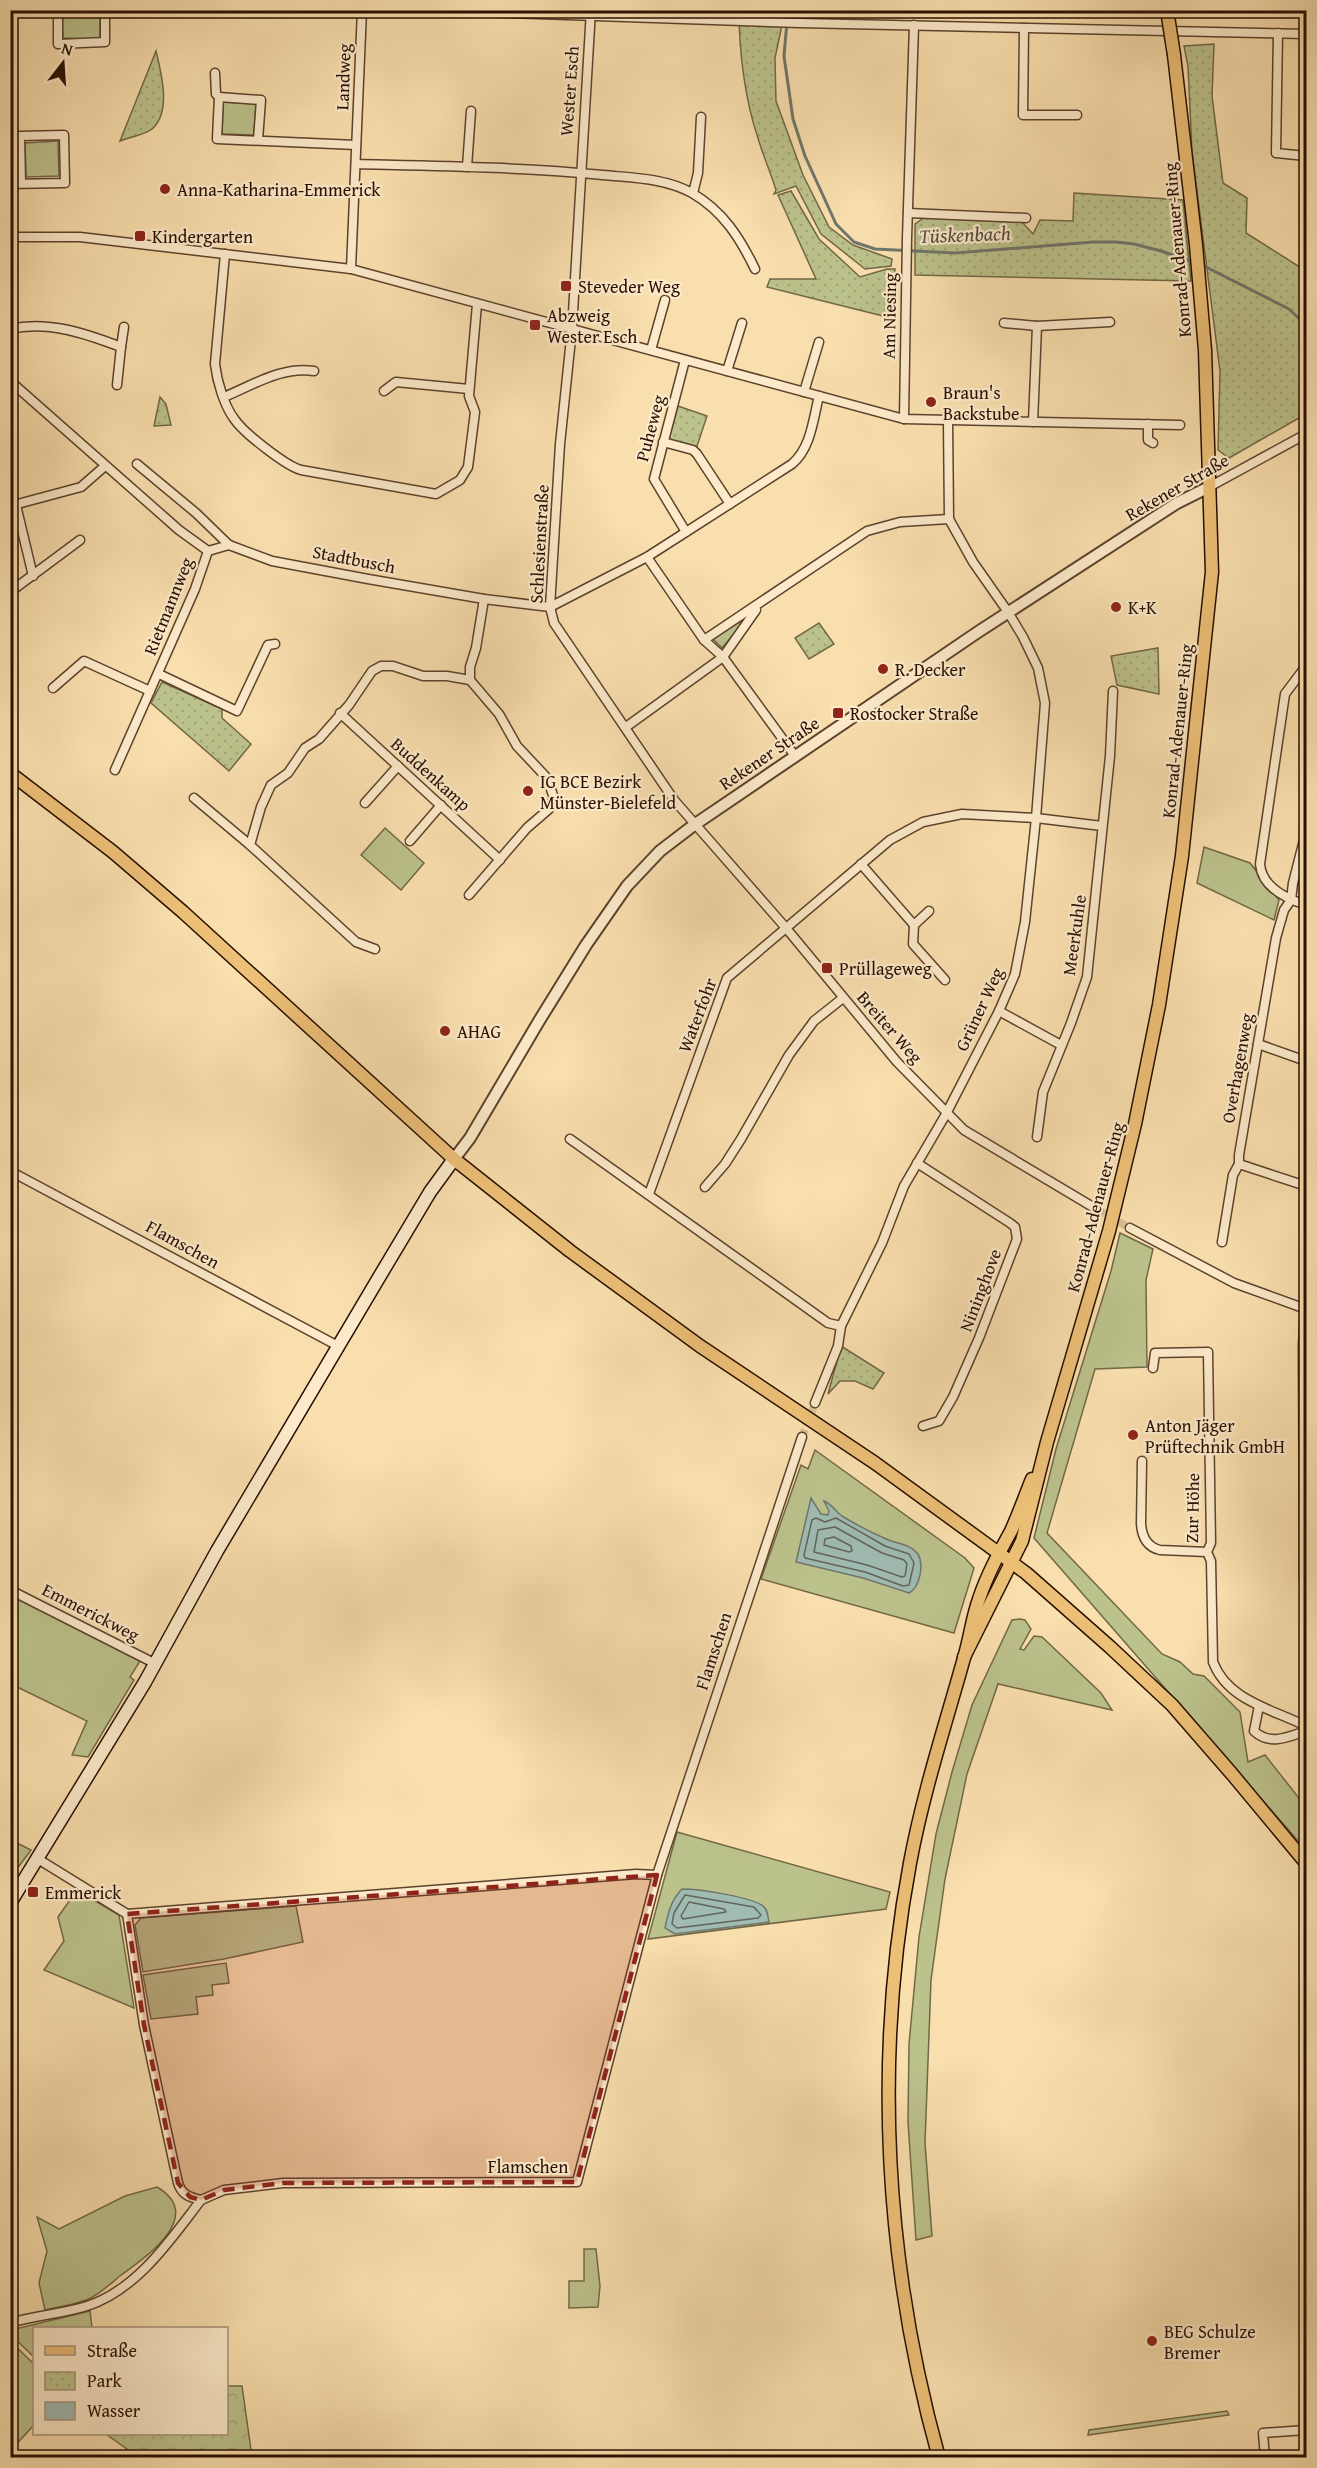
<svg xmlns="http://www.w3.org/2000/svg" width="1317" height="2468" font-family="'Gentium Book Plus',serif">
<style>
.grass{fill:#bcc28c;stroke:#726846;stroke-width:1.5}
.forest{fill:url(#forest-crowns);stroke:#726846;stroke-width:1.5}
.park{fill:url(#park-dots);stroke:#726846;stroke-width:1.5}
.water{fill:#9fbbb2;stroke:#6f766b;stroke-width:1.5}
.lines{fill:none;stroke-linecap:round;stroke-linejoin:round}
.shore{stroke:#63645a;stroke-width:1.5}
.stream{stroke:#6f766b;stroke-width:3}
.minor-tunnel{stroke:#dac094;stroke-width:8;stroke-dasharray:8 4;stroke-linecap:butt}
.minor-casing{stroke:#5c422c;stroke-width:11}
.tertiary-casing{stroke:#5c422c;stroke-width:14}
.secondary-casing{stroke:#270e01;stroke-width:15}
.primary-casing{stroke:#270e01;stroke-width:15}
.minor{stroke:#fceaca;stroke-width:8}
.tertiary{stroke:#fceaca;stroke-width:10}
.secondary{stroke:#fceaca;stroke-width:12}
.primary{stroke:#edc077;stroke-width:12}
.primary-bridge-casing{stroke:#270e01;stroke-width:15;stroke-linecap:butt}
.primary-bridge{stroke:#edc077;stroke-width:12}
.marked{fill:#8f2418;fill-opacity:0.2;stroke:#8f2418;stroke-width:4.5;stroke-dasharray:12 8;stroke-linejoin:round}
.poi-dot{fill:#8f2418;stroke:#fceaca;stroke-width:2}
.labels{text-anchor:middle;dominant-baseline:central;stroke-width:4.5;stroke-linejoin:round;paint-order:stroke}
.street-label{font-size:18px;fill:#270e01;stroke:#fceaca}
.poi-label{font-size:18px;fill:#270e01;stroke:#fceaca;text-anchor:start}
.water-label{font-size:20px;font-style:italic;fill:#514b3f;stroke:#fceaca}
</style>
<defs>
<pattern id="forest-crowns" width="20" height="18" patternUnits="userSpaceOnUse" patternTransform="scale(1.5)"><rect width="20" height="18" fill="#bcc28c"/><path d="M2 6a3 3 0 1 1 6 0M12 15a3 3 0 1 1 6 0" fill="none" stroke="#a2a677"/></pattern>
<pattern id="park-dots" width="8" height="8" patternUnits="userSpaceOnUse" patternTransform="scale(1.5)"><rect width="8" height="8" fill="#bcc28c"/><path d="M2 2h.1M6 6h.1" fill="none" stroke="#a2a677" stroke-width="1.8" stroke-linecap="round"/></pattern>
</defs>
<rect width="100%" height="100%" fill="#fadfae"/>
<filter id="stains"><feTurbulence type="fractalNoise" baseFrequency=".00333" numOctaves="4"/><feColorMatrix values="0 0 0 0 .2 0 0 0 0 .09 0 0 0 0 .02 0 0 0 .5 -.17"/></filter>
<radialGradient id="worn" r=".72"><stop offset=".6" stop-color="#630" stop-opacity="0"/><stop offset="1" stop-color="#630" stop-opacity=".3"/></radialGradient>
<!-- grass -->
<g class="grass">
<polygon points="62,11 100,11 100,40 63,38"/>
<polygon points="223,102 256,104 254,135 222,134"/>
<polygon points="58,141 59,176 26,177 25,143"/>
<polygon points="750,615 722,648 713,639"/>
<polygon points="385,828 424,863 401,890 361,855"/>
<polygon points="1204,847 1250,863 1279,900 1274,920 1197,883"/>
<polygon points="1120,1233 1153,1249 1146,1280 1147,1367 1095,1369 1047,1533 1162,1654 1180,1662 1193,1674 1204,1676 1240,1712 1248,1762 1265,1755 1306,1807 1306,1850 1034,1538 1056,1449 1111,1271"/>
<polygon points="815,1450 965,1558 974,1568 954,1633 761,1579 801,1465 808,1469"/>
<polygon points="11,1595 140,1661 130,1677 134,1680 88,1757 72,1755 87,1721 11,1684"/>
<polygon points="1020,1619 1025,1620 1031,1629 1020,1649 1024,1650 1034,1636 1042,1637 1101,1693 1112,1710 998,1684 967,1774 945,1879 931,1980 925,2143 932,2236 916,2240 908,2122 909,2044 919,1937 936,1834 952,1772 972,1705 1012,1620"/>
<polygon points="677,1832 890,1892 886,1909 648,1939"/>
<polygon points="11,1840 31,1850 11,1877"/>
<polygon points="77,1890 119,1915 134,2008 44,1970 64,1941 58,1917"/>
<polygon points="296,1906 303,1942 224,1959 143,1972 135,1925 141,1918"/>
<polygon points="226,1963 229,1983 212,1985 213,1995 196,1997 198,2014 151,2019 143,1975"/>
<path d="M157 2187C206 2216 146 2257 120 2276 110 2284 98 2296 86 2300 73 2305 58 2307 45 2310L39 2283 47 2251 37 2217 59 2229 125 2196Z"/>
<polygon points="584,2249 596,2249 600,2286 598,2307 569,2308 569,2281 584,2281"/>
<polygon points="90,2311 92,2328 34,2328 34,2357 11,2335 11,2330"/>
<polygon points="10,2341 34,2364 34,2425 11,2450"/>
<polygon points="1227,2411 1229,2415 1088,2435 1089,2430"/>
</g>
<!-- forest -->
<polygon class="forest" points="227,2386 242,2386 252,2457 138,2457 106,2434 226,2434"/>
<!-- park -->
<g class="park">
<path d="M739 11H785L775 58 776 101 803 175 829 227 853 245 892 259 891 266 865 269 821 234 796 186 774 194 776 190C771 173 763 156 758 138 745 101 739 50 739 11Z"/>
<polygon points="1214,44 1212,96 1223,183 1247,198 1246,233 1306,271 1306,414 1229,458 1218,450 1220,371 1192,152 1188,66 1184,46"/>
<path d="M156 51C161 72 172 112 152 129 145 135 129 137 120 141Z"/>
<polygon points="791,191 819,239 860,277 887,269 895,269 895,319 767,287 770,279 816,279 778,195"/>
<polygon points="1074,193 1183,200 1191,281 915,275 915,224 924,218 1020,220 1033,234 1040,220 1073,221"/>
<polygon points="160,397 166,404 171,425 154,426"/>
<polygon points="678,406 707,416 696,449 668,441"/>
<polygon points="819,623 834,644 809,659 795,638"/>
<polygon points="1158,648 1159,694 1117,685 1111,656"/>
<polygon points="162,682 222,709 222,718 251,744 229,771 151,703"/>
<polygon points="841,1346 884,1373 873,1389 855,1381 840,1381 828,1394"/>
</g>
<!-- water -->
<g class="water">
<path d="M811 1498 821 1514 828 1515 829 1511 824 1501C832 1504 835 1511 842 1516 855 1524 870 1532 884 1538 895 1544 910 1543 918 1554 924 1565 920 1587 909 1593L863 1578 796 1562Z"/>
<path d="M682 1889C697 1889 757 1897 765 1908 768 1912 768 1918 769 1922L675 1934 665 1928C668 1913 671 1900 682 1889Z"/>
</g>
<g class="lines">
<!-- shore -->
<g class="shore">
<polygon points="816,1518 825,1522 836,1518 885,1546 909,1554 914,1563 909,1585 903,1586 865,1572 805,1558 804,1555 812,1520"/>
<polygon points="835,1527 882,1553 904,1560 907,1564 905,1576 902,1577 867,1565 814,1552 818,1530"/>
<polygon points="834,1537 851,1546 852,1551 849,1552 824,1545 825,1539"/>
<polygon points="685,1895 754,1907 761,1915 758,1918 677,1928 672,1924 674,1913"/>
<polygon points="689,1902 724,1909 726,1912 683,1919 681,1916"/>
</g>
<!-- stream -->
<g class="stream">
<polyline points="788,10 784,56 793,119 805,156 836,224 854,242 875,249 955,253 1093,242 1116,242 1134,244 1161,251 1193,262"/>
<polyline points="1202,265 1289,309 1306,325"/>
</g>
<!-- minor-tunnel -->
<g class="minor-tunnel">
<polyline points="1098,1210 1130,1228"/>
<polyline points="802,1437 815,1403"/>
</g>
<defs>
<g id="minor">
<polyline points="58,10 58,44 105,42 105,10"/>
<polyline points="425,10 799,23 1306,34"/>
<polyline points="591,10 572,329 560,444 550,607 554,623 674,800 786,928 897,1062 964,1130 1098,1210"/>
<polyline points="1024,28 1023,115 1077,115"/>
<polyline points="1278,33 1276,153 1306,156"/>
<polyline points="215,73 216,94 219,97"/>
<polyline points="258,140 261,100 219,97 217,139 356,145"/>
<path d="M356 164C439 166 521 167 603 175 633 178 665 178 692 193 723 211 740 238 755 269"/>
<polyline points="467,167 471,111"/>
<polyline points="10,184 65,183 64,135 20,136 21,184"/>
<polyline points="693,193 698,173 701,117"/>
<polyline points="908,213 1026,218"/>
<polyline points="10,237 80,237 351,269 904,419 1180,425"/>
<path d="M225 254 215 364C217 381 224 406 235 420 244 433 286 466 301 470L436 494 460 480 468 467 475 412 469 396 477 304"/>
<polyline points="351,269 362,10"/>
<polyline points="1004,323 1037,326 1033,422"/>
<polyline points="1037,326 1110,322"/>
<path d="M10 329C48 320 87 334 121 347L117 385"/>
<polyline points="121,347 124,327"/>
<polyline points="651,350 665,300"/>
<polyline points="685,360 654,479 686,532"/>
<polyline points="727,371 742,323"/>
<polyline points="10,381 179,530 208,551"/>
<polyline points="384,391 396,382 469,389"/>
<polyline points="804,392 819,342"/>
<path d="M224 397C253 385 282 366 314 371"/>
<polyline points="904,419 907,238 914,25"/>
<polyline points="1148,424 1148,440 1153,443"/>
<polyline points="663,442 693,450 697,454 730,504"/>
<polyline points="137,464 196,513 229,545"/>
<polyline points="1209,487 1306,434"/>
<polyline points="16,505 33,576"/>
<polyline points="10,506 81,487 105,466"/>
<path d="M208 551 229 545 272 561 368 579 484 599 550 607 647 557 792 464C811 448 813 420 819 396"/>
<polyline points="647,557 704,640 723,657 795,756"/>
<polyline points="10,592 80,540"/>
<polyline points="704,640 867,531 900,522 949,519"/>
<path d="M1306 670H1303L1285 694 1260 864C1262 887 1287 899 1306 905"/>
<polyline points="159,674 237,711 268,645 275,644"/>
<polyline points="53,688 84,661 150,691"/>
<polyline points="340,713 500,860"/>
<polyline points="626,727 723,657 756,610"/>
<polyline points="115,770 195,589 208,551"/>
<polyline points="194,798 250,845"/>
<polyline points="365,803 398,766"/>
<polyline points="410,841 441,805"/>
<polyline points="861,864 914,925 913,944 945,980"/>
<polyline points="469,895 527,828 549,809 554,798 547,778 517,746 499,714 470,680"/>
<polyline points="914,925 929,911"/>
<polyline points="375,949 356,942 250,845 261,807 271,785 288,773 305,748 319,739 349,705 372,671 381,666 393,666 423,676 447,676 470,680 470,667 476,648 484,599"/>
<polyline points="999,1011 1061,1045"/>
<polyline points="1258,1044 1306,1061"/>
<polyline points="1037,1137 1043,1092 1071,1023 1087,977 1110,756 1113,691"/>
<polyline points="570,1139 828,1323 841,1326"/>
<polyline points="917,1163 1010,1223 1015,1227 1017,1239 979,1338 953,1397 939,1421 923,1426"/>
<polyline points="1239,1164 1306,1186"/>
<polyline points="10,1171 338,1346"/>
<polyline points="705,1187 725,1164 741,1139 789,1055 814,1021 843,998"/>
<polyline points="649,1194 727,978 890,840 923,822 962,814 1036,818 1102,826"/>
<polyline points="1130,1228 1234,1283 1306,1309"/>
<polyline points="1222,1242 1233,1175 1239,1164 1239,1155 1276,938 1284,910 1291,900 1293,883 1306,832"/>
<polyline points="1305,1309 1303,1345 1304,1578 1306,1601"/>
<path d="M1153 1368 1155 1353 1208 1352 1211 1543 1207 1552 1211 1561 1213 1662C1228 1701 1272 1709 1306 1726"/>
<polyline points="815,1403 838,1346 841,1326 882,1243 904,1186 946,1114 999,1011 1015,974 1025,922 1036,818 1045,703 1038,668 1023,637 1008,612 973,562 949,519 948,421"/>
<path d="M1142 1461 1141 1524C1142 1537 1147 1547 1160 1550L1207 1552"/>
<polyline points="10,1590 156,1664"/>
<path d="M1259 1706 1254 1731C1270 1746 1288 1737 1306 1731"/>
<polyline points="657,1875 802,1437"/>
<polyline points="127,1914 636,1874 657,1875 577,2182 283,2183 224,2190 201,2200"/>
<path d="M10 2323C36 2315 62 2314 87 2306 137 2290 171 2239 201 2200 189 2197 182 2195 178 2183L144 2025 127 1914 38 1859"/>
<polyline points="1265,2458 1263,2433 1306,2430"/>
</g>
<polyline id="tertiary" points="454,1159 470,1138 539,1021 586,945 627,886 660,851 694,825 978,632 1177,503 1209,487"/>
<polyline id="secondary" points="10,1903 145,1682 217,1551 384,1269 430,1192 454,1159"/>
<g id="primary">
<polyline points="10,773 113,852 183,912 454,1159 570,1251 700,1346 875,1463 1026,1573 1110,1647 1172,1705 1232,1774 1306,1863"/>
<polyline points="964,1657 1022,1541 1047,1442 1109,1231 1135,1124 1159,1005 1182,856 1212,572 1205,350 1196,245 1174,55"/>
<path d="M939 2458C885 2264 873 2060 910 1863 923 1793 945 1726 964 1658 970 1639 972 1618 979 1599 987 1575 999 1553 1011 1531 1019 1514 1025 1496 1032 1479"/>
</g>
</defs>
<!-- minor casing -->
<use href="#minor" class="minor-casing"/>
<!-- tertiary casing -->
<use href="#tertiary" class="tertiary-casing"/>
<!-- secondary casing -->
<use href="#secondary" class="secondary-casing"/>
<!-- primary casing -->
<use href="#primary" class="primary-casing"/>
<!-- minor -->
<use href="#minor" class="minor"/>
<!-- tertiary -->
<use href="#tertiary" class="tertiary"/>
<!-- secondary -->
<use href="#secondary" class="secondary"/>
<!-- primary -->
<use href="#primary" class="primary"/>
<defs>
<polyline id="primary-bridge" points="1167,10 1174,55"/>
</defs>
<!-- primary-bridge casing -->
<use href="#primary-bridge" class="primary-bridge-casing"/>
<!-- primary-bridge -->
<use href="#primary-bridge" class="primary-bridge"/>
</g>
<!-- marked area -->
<path class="marked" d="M657 1875 577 2182 283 2183 224 2190 201 2200 190 2197 178 2183 144 2025 127 1914Z"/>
<!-- markers -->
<g class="poi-dot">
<circle cx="165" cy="189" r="6"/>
<rect x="134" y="230" width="12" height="12" rx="3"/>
<rect x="560" y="280" width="12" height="12" rx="3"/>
<rect x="529" y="319" width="12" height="12" rx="3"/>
<circle cx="931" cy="402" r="6"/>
<circle cx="1116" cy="607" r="6"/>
<circle cx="883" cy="669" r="6"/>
<rect x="832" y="707" width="12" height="12" rx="3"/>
<circle cx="528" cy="791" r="6"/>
<rect x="821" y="962" width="12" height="12" rx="3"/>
<circle cx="445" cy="1031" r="6"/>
<circle cx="1133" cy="1435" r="6"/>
<rect x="27" y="1886" width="12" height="12" rx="3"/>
<circle cx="1152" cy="2341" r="6"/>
</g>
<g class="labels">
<!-- street labels -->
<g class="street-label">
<text transform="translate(343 77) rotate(-88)">Landweg</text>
<text transform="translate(569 91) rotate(-86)">Wester Esch</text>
<text transform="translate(1177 250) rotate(-95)">Konrad-Adenauer-Ring</text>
<text transform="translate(889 316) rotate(-89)">Am Niesing</text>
<text transform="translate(650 428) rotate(-75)">Puheweg</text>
<text transform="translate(1177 487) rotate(-30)">Rekener Straße</text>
<text transform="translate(539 544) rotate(-87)">Schlesienstraße</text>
<text transform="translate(354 559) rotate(11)">Stadtbusch</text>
<text transform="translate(168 606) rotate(-68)">Rietmannweg</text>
<text transform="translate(1177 731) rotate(-84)">Konrad-Adenauer-Ring</text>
<text transform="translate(769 753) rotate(-34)">Rekener Straße</text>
<text transform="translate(431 774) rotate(42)">Buddenkamp</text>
<text transform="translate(1074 935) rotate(-82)">Meerkuhle</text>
<text transform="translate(979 1009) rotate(-65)">Grüner Weg</text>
<text transform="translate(697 1015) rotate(-69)">Waterfohr</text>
<text transform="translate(890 1027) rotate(49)">Breiter Weg</text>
<text transform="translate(1237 1068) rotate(-80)">Overhagenweg</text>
<text transform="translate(1095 1207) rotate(-75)">Konrad-Adenauer-Ring</text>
<text transform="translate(183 1244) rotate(29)">Flamschen</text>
<text transform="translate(980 1290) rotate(-69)">Nininghove</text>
<text transform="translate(1192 1508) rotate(-89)">Zur Höhe</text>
<text transform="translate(91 1612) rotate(27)">Emmerickweg</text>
<text transform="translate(713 1651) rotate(-72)">Flamschen</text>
<text x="528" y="2166">Flamschen</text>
</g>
<!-- poi labels -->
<g class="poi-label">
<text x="177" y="189">Anna-Katharina-Emmerick</text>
<text x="152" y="236">Kindergarten</text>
<text x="578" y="286">Steveder Weg</text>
<text x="547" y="315">Abzweig<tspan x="547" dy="21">Wester Esch</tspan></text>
<text x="943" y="392">Braun's<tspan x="943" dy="21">Backstube</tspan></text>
<text x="1128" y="607">K+K</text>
<text x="895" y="669">R. Decker</text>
<text x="850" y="713">Rostocker Straße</text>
<text x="540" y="781">IG BCE Bezirk<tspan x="540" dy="21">Münster-Bielefeld</tspan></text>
<text x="839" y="968">Prüllageweg</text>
<text x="457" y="1031">AHAG</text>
<text x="1145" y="1425">Anton Jäger<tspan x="1145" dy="21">Prüftechnik GmbH</tspan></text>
<text x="45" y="1892">Emmerick</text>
<text x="1164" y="2331">BEG Schulze<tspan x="1164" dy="21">Bremer</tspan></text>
</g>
<!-- water labels -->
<g class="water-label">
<text transform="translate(965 234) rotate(-2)">Tüskenbach</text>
</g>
</g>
<!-- margin -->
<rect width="1317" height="2468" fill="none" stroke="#fadfae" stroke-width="36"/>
<rect x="12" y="12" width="1293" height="2444" fill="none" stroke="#270e01" stroke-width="3"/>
<rect x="18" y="18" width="1281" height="2432" fill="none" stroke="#270e01" stroke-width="1.5"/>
<!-- legend -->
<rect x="33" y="2327" width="195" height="108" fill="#fceaca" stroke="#a7927a" stroke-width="1.5"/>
<rect x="45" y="2346" width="30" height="9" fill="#edc077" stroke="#a7927a" stroke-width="1.5"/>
<text x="87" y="2357" font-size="18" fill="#270e01">Straße</text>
<rect x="45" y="2372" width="30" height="18" fill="url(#park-dots)" stroke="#a7927a" stroke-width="1.5"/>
<text x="87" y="2387" font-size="18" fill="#270e01">Park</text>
<rect x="45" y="2402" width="30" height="18" fill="#9fbbb2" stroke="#a7927a" stroke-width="1.5"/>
<text x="87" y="2417" font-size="18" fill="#270e01">Wasser</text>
<!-- north arrow -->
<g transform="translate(63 63) rotate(17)" stroke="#fceaca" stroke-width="4.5" paint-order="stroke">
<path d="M0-4.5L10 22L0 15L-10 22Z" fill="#270e01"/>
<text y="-9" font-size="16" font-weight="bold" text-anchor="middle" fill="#270e01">N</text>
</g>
<rect width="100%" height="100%" filter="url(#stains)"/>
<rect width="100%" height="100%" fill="url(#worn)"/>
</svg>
